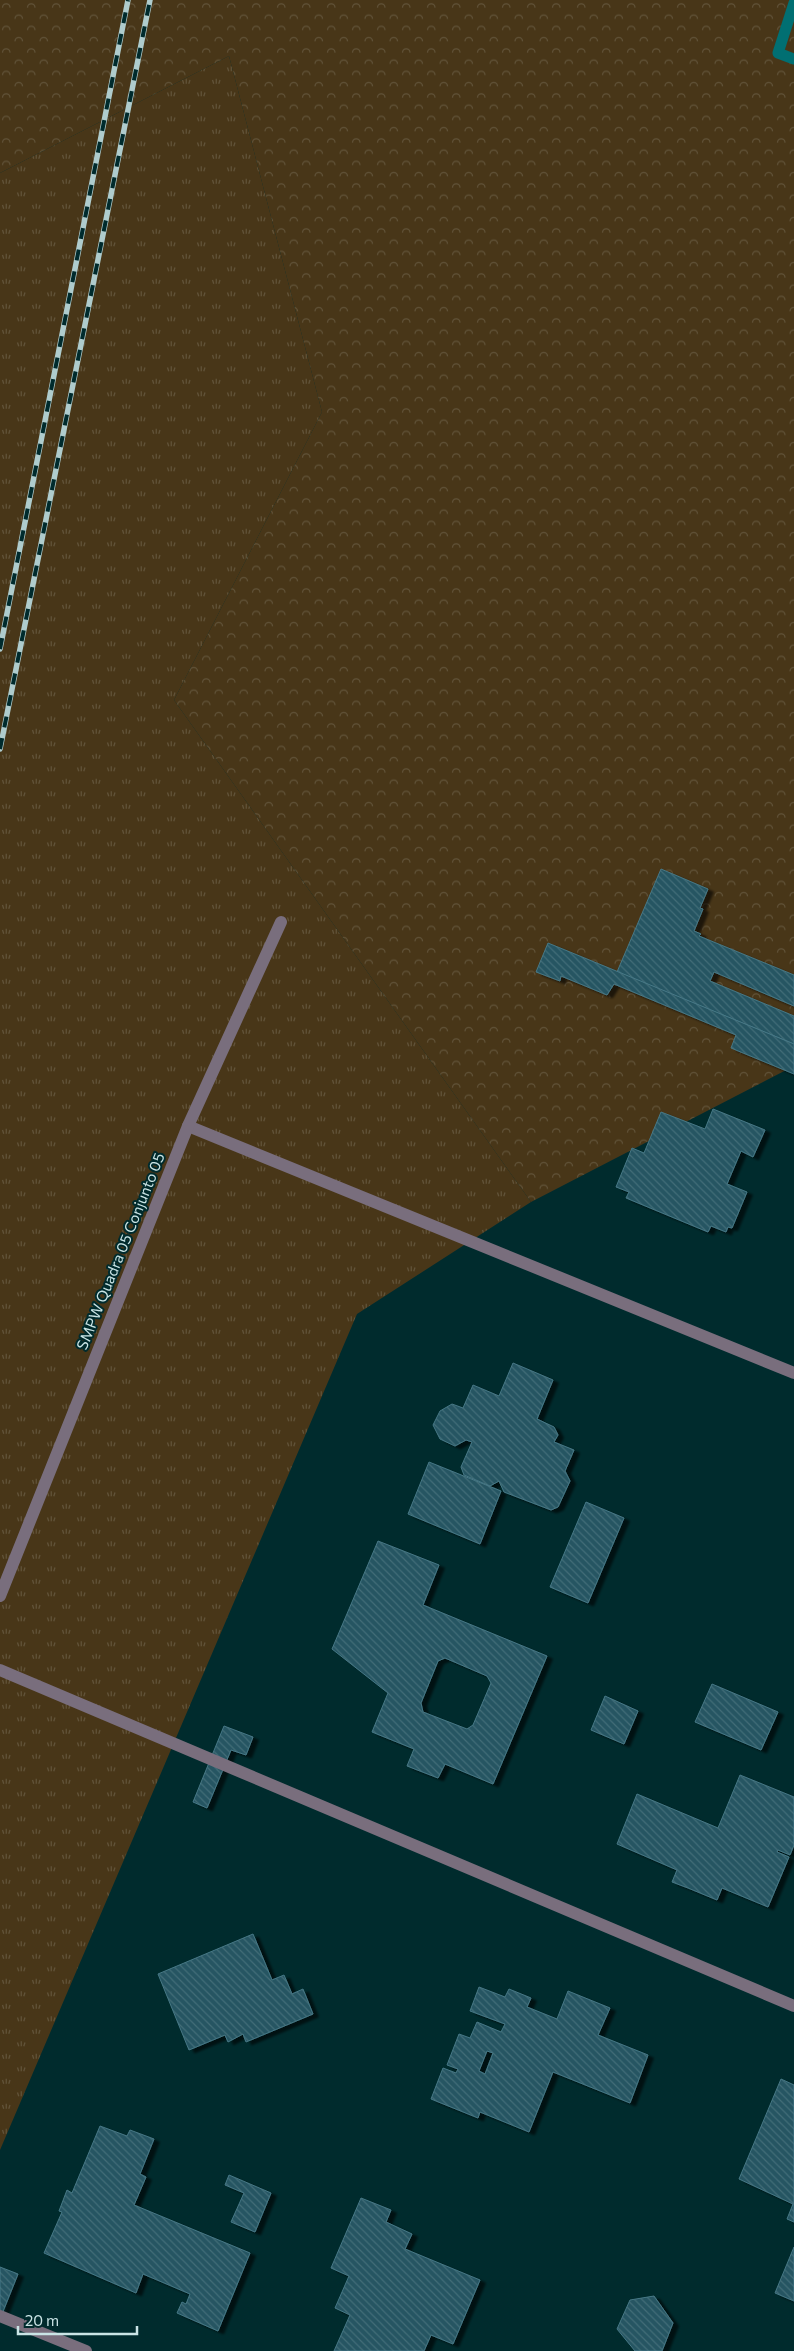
<svg xmlns="http://www.w3.org/2000/svg" width="794" height="2351" font-family="Commissioner,sans-serif">
<style>
.grass{fill:url(#grass-tufts)}
.forest{fill:url(#forest-crowns)}
.lines{fill:none;stroke-linecap:round;stroke-linejoin:round}
.stream{stroke:#016f72;stroke-width:11}
.building{fill:url(#building-back-hatch);stroke:#477886;fill-rule:evenodd;filter:url(#shadow)}
.minor{stroke:#796e7d;stroke-width:12}
.rail-casing{stroke:#afcccd;stroke-width:5.5}
.rail{stroke:#002b2d;stroke-width:4;stroke-dasharray:11;stroke-linecap:butt}
.labels{text-anchor:middle;dominant-baseline:central;stroke-width:4;stroke-linejoin:round;paint-order:stroke}
.street-label{font-size:15px;fill:#c9e4e5;stroke:#002b2d}
</style>
<defs>
<pattern id="grass-tufts" width="24" height="20" patternUnits="userSpaceOnUse" patternTransform="scale(1.25)"><rect width="24" height="20" fill="#483618"/><path d="M3 7l-1-3M5 7V3M7 7l1-3M15 17l-1-3M17 17v-4M19 17l1-3" fill="none" stroke="#615339"/></pattern>
<pattern id="forest-crowns" width="20" height="18" patternUnits="userSpaceOnUse" patternTransform="scale(1.25)"><rect width="20" height="18" fill="#483618"/><path d="M2 6a3 3 0 1 1 6 0M12 15a3 3 0 1 1 6 0" fill="none" stroke="#615339"/></pattern>
<pattern id="building-back-hatch" width="6" height="6" patternUnits="userSpaceOnUse" patternTransform="scale(1.25)"><rect width="6" height="6" fill="#255562"/><path d="M-1 5l2 2M0 0l6 6M5-1l2 2" fill="none" stroke="#436d78"/></pattern>
<filter id="shadow"><feDropShadow dx="5.5" dy="3" stdDeviation="1" flood-color="#0009"/></filter>
</defs>
<rect width="100%" height="100%" fill="#002b2d"/>
<!-- grass -->
<polygon class="grass" points="229,56 322,412 174,700 531,1202 357,1314 0,2150 0,173"/>
<!-- forest -->
<polygon class="forest" points="0,0 794,0 794,1066 531,1202 174,700 322,412 229,56 0,173"/>
<g class="lines">
<!-- stream -->
<polyline class="stream" points="794,3 778,53 794,59"/>
</g>
<!-- building -->
<g class="building">
<polygon points="661,869 708,889 700,908 703,909 694,931 701,934 699,936 794,975 794,1006 714,972 710,981 794,1016 794,1044 617,972"/>
<polygon points="548,943 794,1044 794,1074 731,1048 736,1035 614,984 607,995 561,976 560,981 536,972"/>
<polygon points="713,1109 765,1130 753,1157 741,1151 727,1184 747,1192 732,1228 728,1227 726,1232 711,1226 708,1232 626,1198 629,1192 616,1187 632,1148 644,1153 661,1112 705,1129"/>
<polygon points="513,1363 553,1380 537,1419 554,1427 558,1435 554,1442 574,1450 565,1471 570,1481 558,1507 551,1510 504,1492 499,1481 490,1486 464,1475 461,1467 472,1442 466,1440 455,1446 440,1439 433,1425 440,1411 452,1404 463,1408 473,1385 499,1396"/>
<polygon points="429,1462 501,1491 480,1544 408,1514"/>
<polygon points="586,1502 624,1518 588,1603 550,1587"/>
<path d="M378 1541 439 1565 423 1605 547 1656 493 1784 445 1764 438 1778 407 1766 414 1749 372 1732 388 1693 332 1649ZM445 1658 487 1676 491 1683 473 1725 467 1729 423 1712 421 1703 438 1661Z"/>
<polygon points="712,1684 778,1712 761,1750 695,1722"/>
<polygon points="605,1696 638,1711 624,1744 591,1730"/>
<polygon points="224,1726 253,1737 246,1755 231,1750 207,1808 193,1802"/>
<polygon points="740,1775 794,1797 794,1845 790,1855 778,1850 777,1852 789,1857 768,1907 722,1888 717,1900 688,1888 672,1882 677,1870 617,1844 637,1794 718,1828"/>
<polygon points="253,1934 272,1980 284,1975 292,1994 303,1989 313,2014 246,2042 243,2034 228,2042 225,2035 189,2050 158,1974"/>
<path d="M479 1987 505 1997 509 1989 531 1998 527 2007 557 2019 568 1991 610 2008 598 2035 648 2055 630 2103 553 2072 529 2132 480 2112 478 2118 431 2099 443 2068 456 2073 458 2069 447 2065 459 2034 470 2038 477 2022 501 2032 505 2024 470 2011ZM487 2051 493 2053 485 2074 479 2071Z"/>
<polygon points="781,2079 794,2085 794,2222 787,2219 793,2204 739,2179"/>
<polygon points="100,2126 127,2136 130,2130 154,2139 140,2174 146,2177 134,2205 250,2253 218,2331 177,2313 182,2302 186,2304 190,2294 143,2274 136,2293 44,2253 62,2212 59,2211 67,2190 72,2193"/>
<polygon points="229,2175 271,2193 255,2232 231,2222 244,2193 225,2185"/>
<polygon points="361,2198 391,2210 386,2222 412,2234 405,2249 480,2280 453,2344 431,2335 424,2351 334,2351 350,2315 335,2308 349,2276 331,2268"/>
<polygon points="794,2247 794,2301 775,2293"/>
<polygon points="0,2267 18,2274 0,2319"/>
<polygon points="654,2296 673,2323 662,2351 635,2351 617,2329 630,2300"/>
</g>
<g class="lines">
<!-- minor -->
<g class="minor">
<polyline points="188,1126 794,1373"/>
<polyline points="0,1596 188,1126 281,922"/>
<polyline points="0,1670 794,2006"/>
<polyline points="0,2316 86,2351"/>
</g>
<defs>
<g id="rail">
<polyline points="0,649 128,0"/>
<polyline points="0,749 150,0"/>
</g>
</defs>
<!-- rail casing -->
<use href="#rail" class="rail-casing"/>
<!-- rail -->
<use href="#rail" class="rail"/>
</g>
<g class="labels">
<!-- street labels -->
<g class="street-label">
<text transform="translate(120 1251) rotate(-68)">SMPW Quadra 05 Conjunto 05</text>
</g>
</g>
<!-- scale -->
<path d="M18 2326v8h119v-8" fill="none" stroke="#c9e4e5" stroke-width="2.5"/>
<text x="25" y="2326" font-size="15" fill="#c9e4e5" stroke="#002b2d" stroke-width="4" paint-order="stroke">20 m</text>
</svg>
